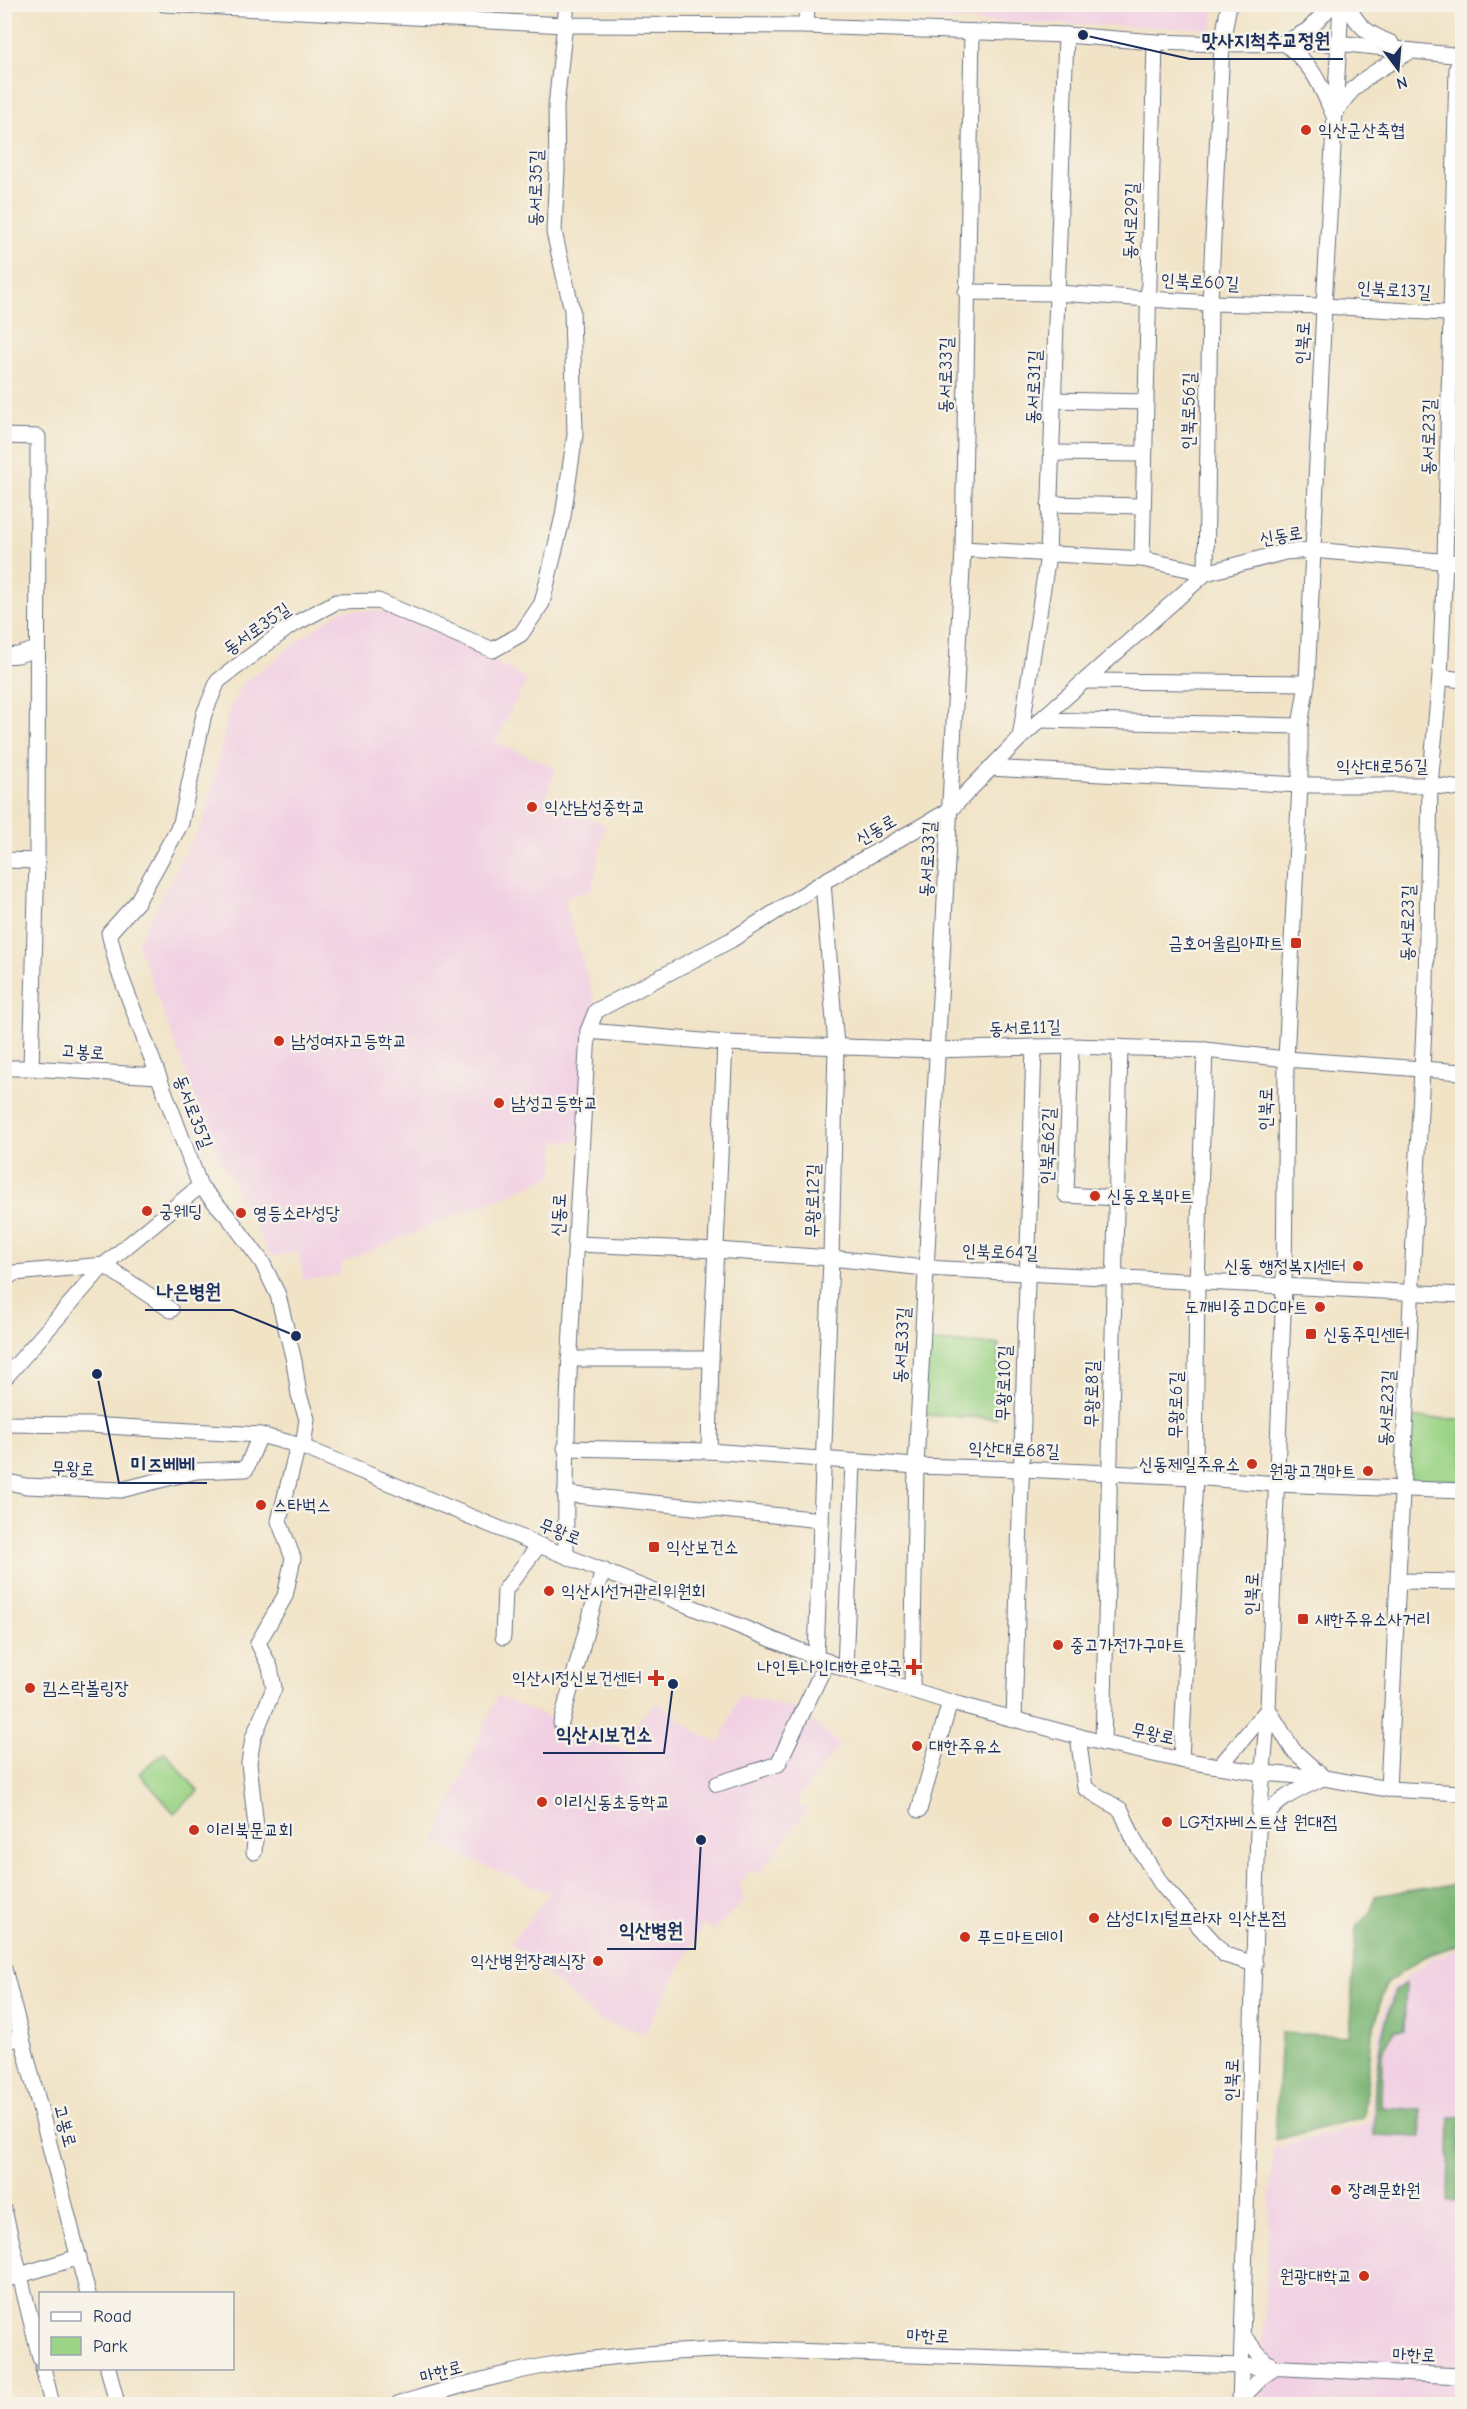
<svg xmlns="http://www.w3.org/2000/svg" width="1467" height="2409" font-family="'Comic Neue','Poor Story',sans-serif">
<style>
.built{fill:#f1d0e3}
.green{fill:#9cd487;stroke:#5c8272;stroke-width:1.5}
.forest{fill:#7db674;stroke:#4c7269;stroke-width:1.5}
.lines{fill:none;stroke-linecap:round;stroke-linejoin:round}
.minor-casing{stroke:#666e82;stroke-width:17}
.minor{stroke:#fff;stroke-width:15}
.poi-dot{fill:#c8321e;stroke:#f7f3e8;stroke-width:2}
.labels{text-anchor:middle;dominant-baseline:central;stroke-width:5;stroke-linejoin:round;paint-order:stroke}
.poi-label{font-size:18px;fill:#1b2f5e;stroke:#f7f3e8;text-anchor:start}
.street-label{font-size:18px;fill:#1b2f5e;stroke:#f7f3e8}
.leader{fill:none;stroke:#1b2f5e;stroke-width:2}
.callout-dot{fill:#1b2f5e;stroke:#f7f3e8;stroke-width:2}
.callout-label{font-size:20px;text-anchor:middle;font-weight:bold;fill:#1b2f5e;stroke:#f7f3e8;stroke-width:5;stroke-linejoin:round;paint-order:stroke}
</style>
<rect width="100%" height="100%" fill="#f7f3e8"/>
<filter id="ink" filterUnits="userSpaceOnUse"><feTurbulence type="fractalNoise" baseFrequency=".0167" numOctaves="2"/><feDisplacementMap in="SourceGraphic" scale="12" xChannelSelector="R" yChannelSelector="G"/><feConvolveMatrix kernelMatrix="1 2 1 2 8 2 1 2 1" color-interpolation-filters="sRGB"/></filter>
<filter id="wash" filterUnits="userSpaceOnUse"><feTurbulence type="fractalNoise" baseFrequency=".008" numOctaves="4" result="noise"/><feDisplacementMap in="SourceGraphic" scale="24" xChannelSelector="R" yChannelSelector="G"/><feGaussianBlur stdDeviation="1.35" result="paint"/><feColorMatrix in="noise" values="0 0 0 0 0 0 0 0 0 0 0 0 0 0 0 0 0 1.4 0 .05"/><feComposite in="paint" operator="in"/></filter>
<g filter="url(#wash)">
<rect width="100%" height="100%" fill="#f1e3c6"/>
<!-- built -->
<g class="built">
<polygon points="934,5 1214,5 1213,29 933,20"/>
<polygon points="343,610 401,612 527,679 495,742 557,768 546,796 605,825 592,889 564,899 596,1005 578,1141 556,1141 553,1176 343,1262 339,1276 304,1280 298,1252 271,1257 215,1149 137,943 206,815 229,711 241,685 325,621"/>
<polygon points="739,1695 802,1711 840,1745 796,1802 807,1810 759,1875 751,1869 740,1885 744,1901 713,1930 703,1925 644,2034 599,2020 511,1943 550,1893 433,1844 497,1696 648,1759 623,1736 657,1702 701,1735 720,1744"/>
<polygon points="1462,1947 1462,2404 1259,2404 1273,2148 1370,2123 1378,2036 1391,1989 1430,1959"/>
</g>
<!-- green -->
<g class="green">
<polygon points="925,1342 999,1344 996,1418 923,1415"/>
<polygon points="1410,1418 1462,1419 1462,1481 1408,1480"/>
<polygon points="165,1752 198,1791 174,1813 139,1773"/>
</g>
<!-- forest -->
<g class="forest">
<polygon points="1462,1884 1462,1943 1422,1958 1386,1984 1372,2036 1364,2117 1275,2140 1281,2033 1349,2036 1356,1927 1372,1911 1375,1896 1426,1888"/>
<polygon points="1406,1983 1404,2030 1394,2030 1382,2054 1381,2107 1421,2110 1422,2137 1374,2135 1375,2082 1381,2039 1395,1990"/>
<polygon points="1450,2117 1462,2117 1462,2126 1460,2126 1457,2201 1448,2200"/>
</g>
</g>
<g filter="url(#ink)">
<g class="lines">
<defs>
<g id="minor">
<polyline points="164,4 565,25 806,26 1066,35 1155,42 1222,44 1337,43 1462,56"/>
<path d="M1333 4 1308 30 1285 43C1315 69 1318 80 1334 116 1352 81 1378 70 1411 51"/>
<path d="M1347 4C1358 27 1368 34 1391 43"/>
<polyline points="806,26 807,4"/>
<polyline points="966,292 1057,293 1210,303 1324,306 1462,314"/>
<polyline points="1053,400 1146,402"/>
<polyline points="4,436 38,437 37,861 31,1068"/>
<polyline points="1051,453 1144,454"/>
<polyline points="1049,504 1143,506"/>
<polyline points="963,549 1142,559 1206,573 1210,303 1222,44 1229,4"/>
<polyline points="1142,559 1155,42"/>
<polyline points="4,656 18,655 37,649"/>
<polyline points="1440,677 1462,680"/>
<polyline points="1086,681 1307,683"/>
<polyline points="1041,720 1300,726"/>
<polyline points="1020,738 1048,555 1066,35"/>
<polyline points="990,768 1300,785 1430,785 1462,789"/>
<polyline points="4,860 37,861"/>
<polyline points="588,1031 725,1043 936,1050 1071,1046 1205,1050 1286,1059 1462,1072"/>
<polyline points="1071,1046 1066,1195 1117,1198"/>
<polyline points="4,1068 31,1068 158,1076"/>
<polyline points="577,1244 716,1250 831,1258 925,1268 1462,1295"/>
<polyline points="4,1280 14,1273 104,1265 171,1310"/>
<polyline points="569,1359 711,1359"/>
<polyline points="4,1379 104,1265 200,1186"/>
<polyline points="4,1424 89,1425 260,1435 298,1445 539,1545 845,1669 950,1702 1103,1743 1181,1760 1262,1773 1324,1778 1388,1789 1462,1793"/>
<polyline points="303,1447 307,1419 299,1395 294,1361 278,1295 262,1262 230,1219 200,1186 118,969 109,933 137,902 181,823 204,714 218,681 289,627 336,602 378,601 493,650 521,634 542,603 563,516 575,435 572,310 554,232 557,169 556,106 567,4"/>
<polyline points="565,1448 709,1451 916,1466 1021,1469 1195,1477 1275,1484 1462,1491"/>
<polyline points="709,1451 711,1359 725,1043"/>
<polyline points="4,1481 26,1486 121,1490 196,1471 246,1469 260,1435"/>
<polyline points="565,1494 821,1520"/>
<path d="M566 1555C564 1380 579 1205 588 1031L596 1011 731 940 823 882 950 810 1020 738 1206 573 1285 552 1312 550 1462 563"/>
<polyline points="1400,1581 1462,1582"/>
<polyline points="503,1637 505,1590 539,1545"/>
<polyline points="816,1656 831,1258 836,1046 823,882"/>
<polyline points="845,1669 853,1462"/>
<polyline points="912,1689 916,1466 963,549 972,32"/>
<polyline points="1268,1709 1293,1750 1324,1778"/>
<polyline points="1014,1720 1034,1047"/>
<polyline points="561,1723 603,1570"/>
<polyline points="1078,1736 1085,1788 1121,1810 1135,1842 1162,1885 1225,1955 1255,1964"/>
<polyline points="1103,1743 1120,1047"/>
<polyline points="1181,1760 1195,1477 1197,1282 1205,1050"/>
<polyline points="1220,1766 1268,1709"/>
<polyline points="717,1784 778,1764 827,1661"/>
<polyline points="1388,1789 1426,984 1430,785 1440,677 1445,560 1457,68 1462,59"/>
<polyline points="919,1810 950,1702"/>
<path d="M1261 1825C1273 1800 1296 1791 1321 1779"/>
<polyline points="254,1852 256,1827 249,1763 253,1738 274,1688 270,1667 258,1643 285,1596 293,1558 279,1521 298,1445"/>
<polyline points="4,1969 88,2294"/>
<polyline points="4,2042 21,2037"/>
<polyline points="4,2210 40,2358"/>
<polyline points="4,2280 79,2257"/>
<polyline points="43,2368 52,2404"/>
<polyline points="108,2368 117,2404"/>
<polyline points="1240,2400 1263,2376 1275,2368 1264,2360 1243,2336"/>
<path d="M398 2404C446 2390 495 2375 544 2366 607 2355 671 2352 735 2349L1242 2366 1462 2376"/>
<polyline points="1240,2404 1258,1831 1268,1709 1284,1287 1286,1059 1300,785 1300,726 1307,683 1324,306 1341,4"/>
</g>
</defs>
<!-- minor casing -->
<use href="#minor" class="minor-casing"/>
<!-- minor -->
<use href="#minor" class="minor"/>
</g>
</g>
<!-- markers -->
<g class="poi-dot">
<circle cx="1306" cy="130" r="6"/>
<circle cx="532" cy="807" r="6"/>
<rect x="1290" y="937" width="12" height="12" rx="3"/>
<circle cx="279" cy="1041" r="6"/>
<circle cx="499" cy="1103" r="6"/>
<circle cx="1095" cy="1196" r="6"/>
<circle cx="147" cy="1211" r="6"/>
<circle cx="241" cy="1213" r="6"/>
<circle cx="1358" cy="1266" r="6"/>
<circle cx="1320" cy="1307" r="6"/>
<rect x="1305" y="1328" width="12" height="12" rx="3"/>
<circle cx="1252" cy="1464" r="6"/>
<circle cx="1368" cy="1471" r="6"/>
<circle cx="261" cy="1505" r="6"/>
<rect x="648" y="1541" width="12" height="12" rx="3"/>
<circle cx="549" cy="1591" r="6"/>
<rect x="1297" y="1613" width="12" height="12" rx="3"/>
<circle cx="1058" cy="1645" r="6"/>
<path d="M911 1658h6v6h6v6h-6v6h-6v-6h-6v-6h6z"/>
<path d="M653 1669h6v6h6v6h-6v6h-6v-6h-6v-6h6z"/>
<circle cx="30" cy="1688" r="6"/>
<circle cx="917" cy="1746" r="6"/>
<circle cx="542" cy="1802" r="6"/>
<circle cx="1167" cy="1822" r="6"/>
<circle cx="194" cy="1830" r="6"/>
<circle cx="1094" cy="1918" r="6"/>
<circle cx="965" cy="1937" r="6"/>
<circle cx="598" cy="1961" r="6"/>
<circle cx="1336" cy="2190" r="6"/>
<circle cx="1364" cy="2276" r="6"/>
</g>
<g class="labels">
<!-- poi labels -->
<g class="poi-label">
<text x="1318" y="130">익산군산축협</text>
<text x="544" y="807">익산남성중학교</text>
<text x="1284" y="943" text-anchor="end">금호어울림아파트</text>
<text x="291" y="1041">남성여자고등학교</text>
<text x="511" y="1103">남성고등학교</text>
<text x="1107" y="1196">신동오복마트</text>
<text x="159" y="1211">궁웨딩</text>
<text x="253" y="1213">영등소라성당</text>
<text x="1346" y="1266" text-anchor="end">신동 행정복지센터</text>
<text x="1308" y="1307" text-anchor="end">도깨비중고DC마트</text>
<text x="1323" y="1334">신동주민센터</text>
<text x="1240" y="1464" text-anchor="end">신동제일주유소</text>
<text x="1356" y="1471" text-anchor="end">원광고객마트</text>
<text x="273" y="1505">스타벅스</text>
<text x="666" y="1547">익산보건소</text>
<text x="561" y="1591">익산시선거관리위원회</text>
<text x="1315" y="1619">새한주유소사거리</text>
<text x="1070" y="1645">중고가전가구마트</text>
<text x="902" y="1667" text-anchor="end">나인투나인대학로약국</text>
<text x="642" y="1678" text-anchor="end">익산시정신보건센터</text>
<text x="42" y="1688">킴스락볼링장</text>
<text x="929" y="1746">대한주유소</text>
<text x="554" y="1802">이리신동초등학교</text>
<text x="1179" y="1822">LG전자베스트샵 원대점</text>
<text x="206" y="1830">이리북문교회</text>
<text x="1106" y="1918">삼성디지털프라자 익산본점</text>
<text x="977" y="1937">푸드마트데이</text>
<text x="586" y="1961" text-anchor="end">익산병원장례식장</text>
<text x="1348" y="2190">장례문화원</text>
<text x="1352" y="2276" text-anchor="end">원광대학교</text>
</g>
<!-- street labels -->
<g class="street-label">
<text transform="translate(536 188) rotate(-89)">동서로35길</text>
<text transform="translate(1131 221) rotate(-88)">동서로29길</text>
<text transform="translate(1200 282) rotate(3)">인북로60길</text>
<text transform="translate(1394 290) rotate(4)">인북로13길</text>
<text transform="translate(1303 343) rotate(-87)">인북로</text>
<text transform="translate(946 375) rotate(-89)">동서로33길</text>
<text transform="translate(1034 387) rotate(-88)">동서로31길</text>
<text transform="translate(1189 411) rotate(-89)">인북로56길</text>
<text transform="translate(1429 437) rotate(-89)">동서로23길</text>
<text transform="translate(1281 536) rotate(-9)">신동로</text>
<text transform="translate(257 629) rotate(-35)">동서로35길</text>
<text x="1382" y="766">익산대로56길</text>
<text transform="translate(876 830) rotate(-30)">신동로</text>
<text transform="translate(928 859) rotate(-87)">동서로33길</text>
<text transform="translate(1408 923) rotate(-89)">동서로23길</text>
<text transform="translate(1025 1028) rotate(-2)">동서로11길</text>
<text transform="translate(83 1052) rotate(4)">고봉로</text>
<text transform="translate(1266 1109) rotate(-89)">인북로</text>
<text transform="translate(193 1112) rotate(69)">동서로35길</text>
<text transform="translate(1048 1146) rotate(-88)">인북로62길</text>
<text transform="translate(813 1201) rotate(-89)">무왕로12길</text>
<text transform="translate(559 1215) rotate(-87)">신동로</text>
<text transform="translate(1000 1252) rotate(2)">인북로64길</text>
<text transform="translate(902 1345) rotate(-87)">동서로33길</text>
<text transform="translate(1004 1383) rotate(-88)">무왕로10길</text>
<text transform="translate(1092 1394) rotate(-89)">무왕로8길</text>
<text transform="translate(1176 1405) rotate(-89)">무왕로6길</text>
<text transform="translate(1387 1408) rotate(-87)">동서로23길</text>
<text transform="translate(1014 1450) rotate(2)">익산대로68길</text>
<text transform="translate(73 1469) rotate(2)">무왕로</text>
<text transform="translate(560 1532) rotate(21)">무왕로</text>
<text transform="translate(1252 1594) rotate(-88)">인북로</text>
<text transform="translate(1153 1734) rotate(12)">무왕로</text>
<text transform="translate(1232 2080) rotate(-88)">인북로</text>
<text transform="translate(65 2126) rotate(75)">고봉로</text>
<text transform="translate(928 2336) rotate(2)">마한로</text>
<text transform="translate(1414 2355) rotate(2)">마한로</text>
<text transform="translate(441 2372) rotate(-15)">마한로</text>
</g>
</g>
<!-- callouts -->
<path class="leader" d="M1083 35L1190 59H1343M296 1336L233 1310H145M97 1374L119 1483H207M673 1684L664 1753H543M701 1840L695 1949H607"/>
<g class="callout-dot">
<circle cx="1083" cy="35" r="6"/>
<circle cx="296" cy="1336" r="6"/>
<circle cx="97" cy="1374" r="6"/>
<circle cx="673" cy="1684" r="6"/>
<circle cx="701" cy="1840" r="6"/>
</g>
<g class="callout-label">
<text x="1266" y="47">맛사지척추교정원</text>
<text x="189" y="1298">나은병원</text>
<text x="163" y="1471">미즈베베</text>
<text x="604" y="1741">익산시보건소</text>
<text x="651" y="1937">익산병원</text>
</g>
<!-- margin -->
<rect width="1467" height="2409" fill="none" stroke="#f7f3e8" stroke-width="24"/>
<!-- legend -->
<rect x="39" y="2292" width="195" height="78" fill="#f7f3e8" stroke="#9fa5b1" stroke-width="1.5"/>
<rect x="51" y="2312" width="30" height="9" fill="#ffffff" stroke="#9fa5b1" stroke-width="1.5"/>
<text x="93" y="2322" font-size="18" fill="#1b2f5e">Road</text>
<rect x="51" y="2337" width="30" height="18" fill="#9cd487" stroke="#9fa5b1" stroke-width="1.5"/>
<text x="93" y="2352" font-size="18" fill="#1b2f5e">Park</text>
<!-- north arrow -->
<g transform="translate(1398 69) rotate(164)" stroke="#f7f3e8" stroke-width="4.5" paint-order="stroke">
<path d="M0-4.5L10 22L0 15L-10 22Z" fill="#1b2f5e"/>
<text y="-9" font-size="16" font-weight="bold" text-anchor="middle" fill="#1b2f5e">N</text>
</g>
</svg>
